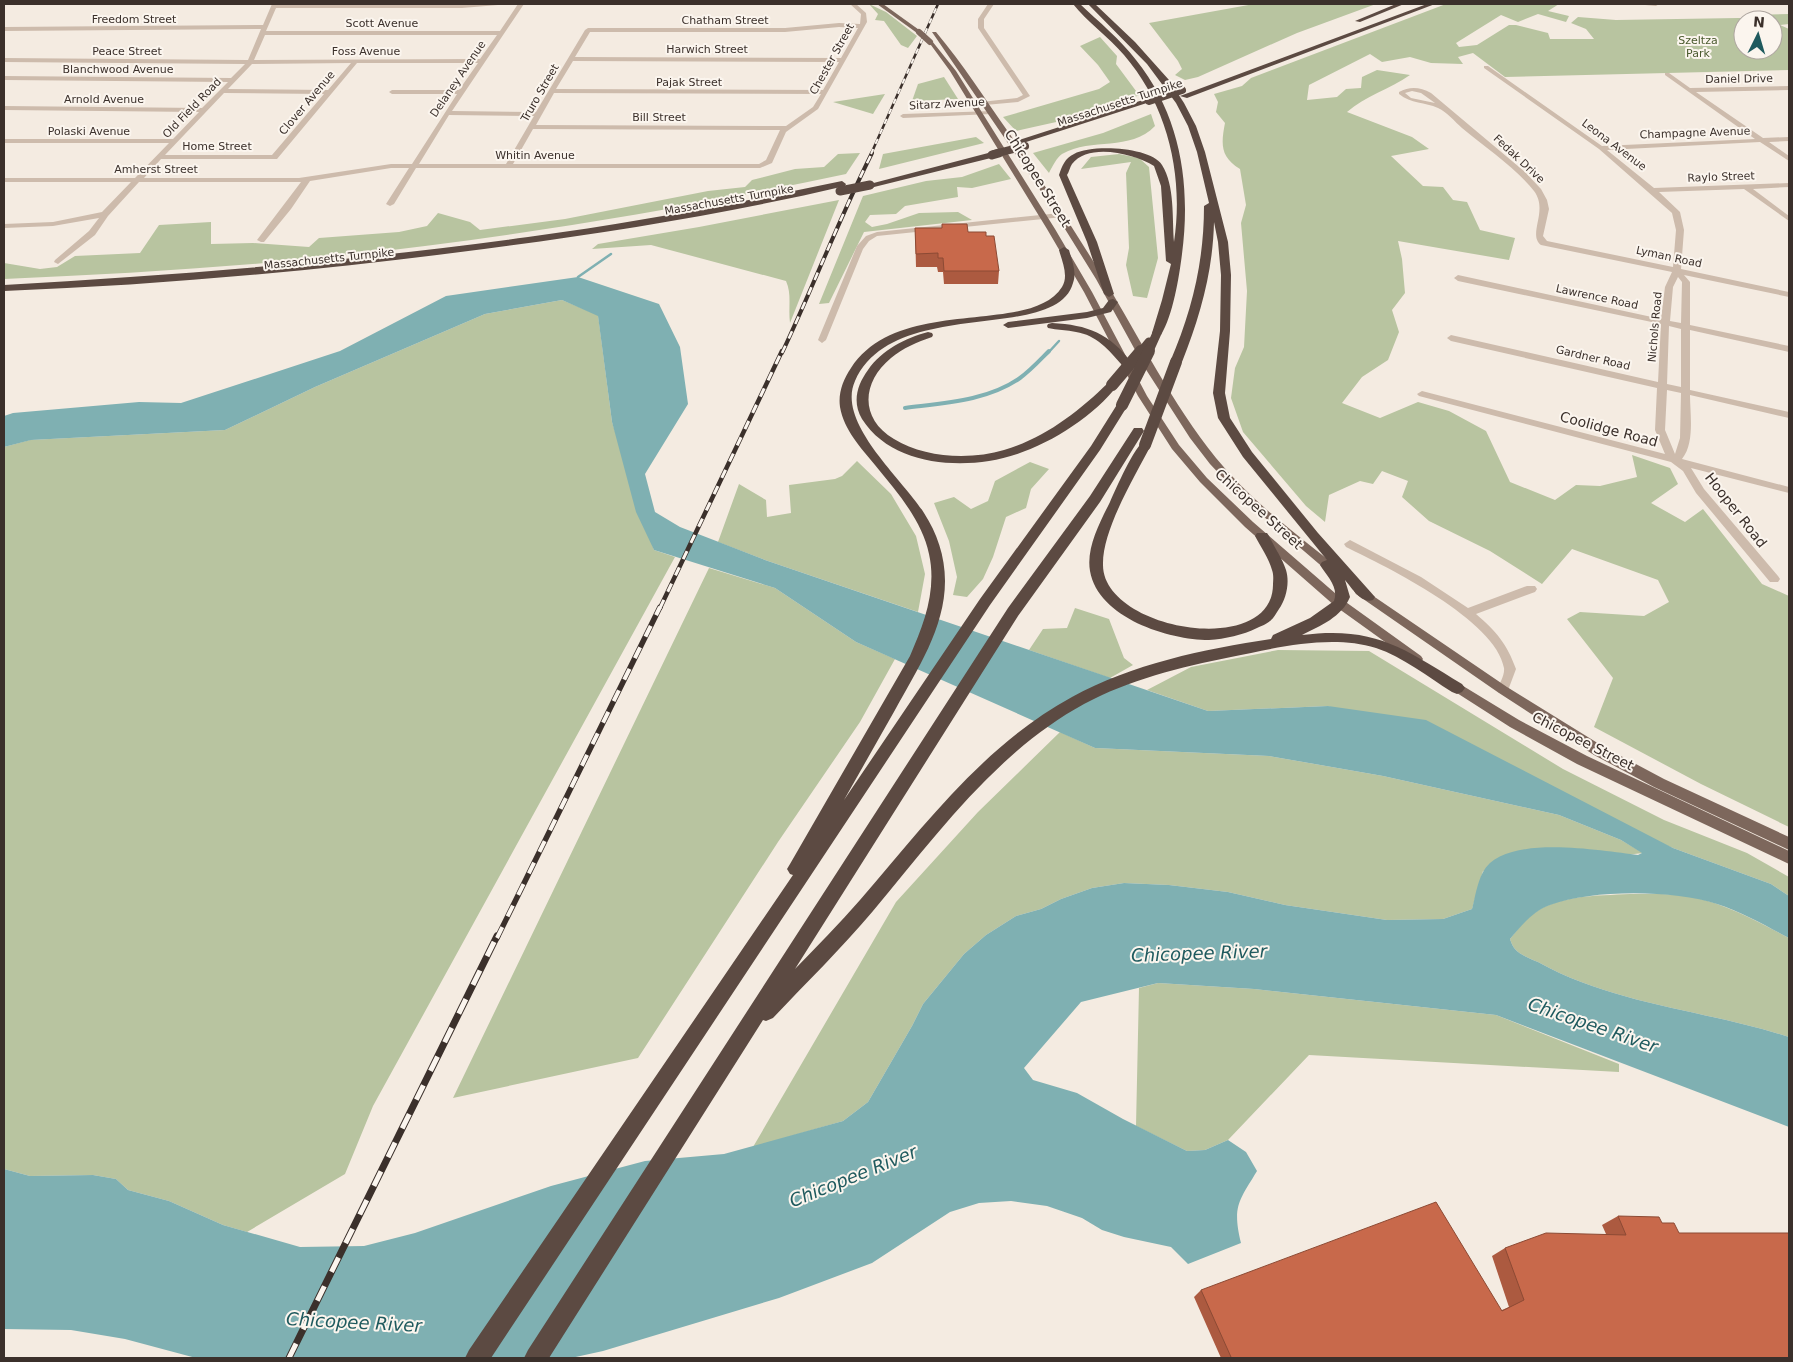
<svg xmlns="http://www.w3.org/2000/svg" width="1793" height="1362" font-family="'DejaVu Sans',sans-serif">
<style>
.green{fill:#b8c4a0;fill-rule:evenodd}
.water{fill:#7fb0b2}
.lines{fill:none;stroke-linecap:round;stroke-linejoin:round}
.stream-far1{stroke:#7fb0b2;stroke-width:2.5}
.stream{stroke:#7fb0b2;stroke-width:4}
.minor{fill:#cdbbac;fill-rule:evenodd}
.major{fill:#7d675c;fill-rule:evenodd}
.highway{fill:#5c4a42;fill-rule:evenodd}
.rail-far4-casing{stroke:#3b302b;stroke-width:2.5}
.rail-far3-casing{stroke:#3b302b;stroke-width:4}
.rail-far2-casing{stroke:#3b302b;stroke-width:4.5}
.rail-far1-casing{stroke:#3b302b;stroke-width:5.5}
.rail-casing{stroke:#3b302b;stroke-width:7}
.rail-far4{stroke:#fbf5ee;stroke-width:2;stroke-dasharray:5.5;stroke-linecap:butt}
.rail-far3{stroke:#fbf5ee;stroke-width:2.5;stroke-dasharray:8;stroke-linecap:butt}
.rail-far2{stroke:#fbf5ee;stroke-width:3;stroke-dasharray:9;stroke-linecap:butt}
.rail-far1{stroke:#fbf5ee;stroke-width:4;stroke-dasharray:12;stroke-linecap:butt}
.rail{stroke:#fbf5ee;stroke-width:5;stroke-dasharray:16;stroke-linecap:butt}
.major-bridge{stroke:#7d675c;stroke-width:6}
.highway-bridge-far2{stroke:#5c4a42;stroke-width:8}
.highway-bridge-far1{stroke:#5c4a42;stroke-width:9}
.highway-bridge{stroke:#5c4a42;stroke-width:12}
.wall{fill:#ac5a40}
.building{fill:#c8694b;stroke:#8c4a34}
.labels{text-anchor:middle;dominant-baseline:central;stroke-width:4;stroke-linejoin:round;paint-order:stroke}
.far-street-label{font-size:11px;fill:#3b302b;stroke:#fbf5ee}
.far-park-label{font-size:11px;fill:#4a5a2e;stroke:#fbf5ee}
.street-label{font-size:14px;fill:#3b302b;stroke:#fbf5ee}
.near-water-label{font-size:18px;font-style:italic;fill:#1f5a5e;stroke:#fbf5ee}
</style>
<rect width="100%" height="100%" fill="#f4ebe1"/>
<!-- green -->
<g class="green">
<polygon points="869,4 886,12 917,36 908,48 901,45 884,21 875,20 878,14"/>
<polygon points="1254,4 1376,4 1297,33 1198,77 1185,80 1175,75 1182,69 1178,61 1149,23"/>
<path d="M1446 4H1559L1548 11 1569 16 1566 22 1538 14 1518 22 1501 15 1456 43 1459 47 1477 45 1509 25H1516L1548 33 1550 39H1594L1586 29 1571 23 1578 17 1616 20 1738 18H1750L1749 15 1789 14V24L1780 25 1789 29V70L1505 77 1473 53 1458 57 1463 64 1431 63 1410 57 1382 62 1370 54 1309 85 1307 100 1337 97 1346 89 1361 88 1362 77 1377 70 1410 75C1390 89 1365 96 1347 112L1412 137 1429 149 1391 156 1423 186 1443 187 1453 200 1467 202 1480 230 1515 238 1509 260 1398 241 1402 259 1405 293 1392 310 1399 332 1388 360 1362 377 1342 403 1380 418 1418 402 1449 411 1486 431 1510 482 1555 500 1576 485 1600 486 1637 477 1632 455 1670 468 1678 484 1651 503 1685 522 1703 509 1762 584 1789 596V827L1701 784 1594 727 1613 678 1567 619 1580 612 1644 616 1669 602 1658 580 1572 549 1542 584 1490 551 1429 521 1402 497 1408 481 1382 471 1373 484 1360 481 1329 495 1325 522 1306 506 1243 432 1231 398 1235 368 1244 347 1247 291 1241 223 1246 205 1240 169C1220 157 1221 144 1225 123L1216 112 1218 102 1214 94 1242 86 1251 78ZM1743 20H1773V50H1743Z"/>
<path d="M1100 37 1117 56 1116 64 1139 95C1102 115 1057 121 1016 131L1003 117 1099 89 1110 82 1098 65 1080 46Z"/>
<polygon points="944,77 958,99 912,101 918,84"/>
<polygon points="885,94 873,114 833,102"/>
<path d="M1151 114 1155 126C1130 152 1092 137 1062 154 1057 157 1052 167 1049 173L1033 153 1103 133Z"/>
<polygon points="976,137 984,143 879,169 883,154"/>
<path d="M860 153 846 174C706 204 566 228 425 246 285 264 144 273 4 279V263L40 269 57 267 75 256 140 253 159 225 211 222V244L253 243 309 247 319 238 399 232 427 226 438 213 470 222 480 230 565 219 708 191 745 187 752 180 795 169 824 167 838 154Z"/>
<polygon points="1119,154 1139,158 1149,167 1158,258 1147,298 1133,296 1126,265 1129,248 1126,173 1131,162 1081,169 1091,157"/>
<polygon points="999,164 1011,179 972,188 957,187 958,197 905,206 896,214 870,215 865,222 872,227 887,224 919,213 958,212 972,220 864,232 829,303 819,304 863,196 926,181 962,177"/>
<path d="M839 200 790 323C788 308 792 294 786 281L651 245 592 249 598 244 699 227Z"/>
<polygon points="562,300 598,315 612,422 654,550 675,557 373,1106 345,1174 247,1232 223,1225 169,1201 128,1190 116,1179 93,1175 30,1176 4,1169 4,447 30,440 225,430 315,387 485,314"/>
<polygon points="857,461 891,494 916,536 925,574 918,612 765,560 718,542 739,484 766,500 767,517 791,513 789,485 835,479 842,476"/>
<polygon points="1030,462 1049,469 1031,489 1026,508 1006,517 993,557 983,579 967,597 953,595 957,577 949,541 934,503 954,497 971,509 988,501 995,481"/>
<polygon points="709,568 775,588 856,642 895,659 860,722 778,842 638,1058 453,1098"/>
<polygon points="1075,608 1109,619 1124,658 1133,665 1110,678 1029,650 1043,629 1067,628"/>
<polygon points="1278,650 1369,651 1563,769 1664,820 1747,853 1789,877 1789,896 1771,884 1673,848 1328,706 1208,711 1147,690 1191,667"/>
<polygon points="1060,732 1095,748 1269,756 1383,776 1559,815 1621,840 1643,853 1483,871 1472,909 1443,919 1387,920 1285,905 1228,892 1169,885 1124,883 1092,888 1061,899 1041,909 1016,916 986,935 964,954 923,1004 912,1026 868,1102 843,1121 753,1147 896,902 978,812"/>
<path d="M1630 894C1650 894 1672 893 1692 897 1727 904 1758 922 1789 938V1037C1706 1010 1615 1005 1538 962 1531 959 1520 955 1515 949 1513 947 1511 942 1510 939 1516 932 1521 924 1528 918 1554 894 1597 896 1630 894Z"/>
<polygon points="1158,983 1254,989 1496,1015 1619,1064 1619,1072 1309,1055 1228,1140 1205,1150 1187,1151 1136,1126 1139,988"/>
</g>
<!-- water -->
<path class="water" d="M578 277 659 304 680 347 688 404 645 474 655 512 680 527 765 560 1208 711 1328 706 1426 720 1673 848 1771 884 1789 896V938C1766 926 1742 912 1717 904 1674 890 1593 889 1550 905 1533 911 1522 925 1510 939 1511 942 1513 947 1515 949 1520 955 1531 959 1538 962 1615 1005 1706 1010 1789 1037V1127L1496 1015 1254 989 1158 983 1081 1002 1024 1068 1033 1080 1077 1093 1123 1119 1187 1151 1205 1150 1228 1140 1246 1152 1257 1171C1239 1201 1232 1206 1241 1243L1188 1264 1171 1247 1124 1237 1102 1230 1082 1218 1047 1206 1011 1201 979 1203 950 1212 872 1263 779 1298 603 1351 571 1358H196L125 1339 71 1330 4 1329V1169L30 1176 93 1175 116 1179 128 1190 169 1201 223 1225 300 1247 364 1246 415 1233 551 1186 645 1161 724 1154 843 1121 868 1102 912 1026 923 1004 964 954 986 935 1016 916 1041 909 1061 899 1092 888 1124 883 1169 885 1228 892 1285 905 1387 920 1443 919 1472 909C1475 898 1477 883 1483 872 1504 833 1601 851 1638 855L1642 853 1621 840 1559 815 1383 776 1269 756 1095 748 856 642 775 588 654 550 636 512 612 422 598 316 562 300 485 314 315 387 225 430 31 440 4 447V416L13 413 139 402 181 403 340 351 446 296Z"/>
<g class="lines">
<!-- stream-far1 -->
<g class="stream-far1">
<polyline points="578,277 611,254"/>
<polyline points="1048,353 1059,341"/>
</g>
<!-- stream -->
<path class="stream" d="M905 408C944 403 987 401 1020 378 1031 370 1040 360 1049 351"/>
<!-- minor -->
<g class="minor">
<path d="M272 4H510L462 8H276L266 31H500L518 4H524L452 111 536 112 585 30 588 28H785L839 23 860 24 861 14 850 4H856L866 13 867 22 818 109 786 132 772 163 760 168H416L394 204 390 206 386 204 409 168H391L310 181 291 209 264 242H261L257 240 301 182H139L108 216 95 235 58 264 54 262 55 260 89 231 99 218 53 226 4 228V224L53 222 102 212 131 182H4V178H135L169 143H4V139H173L199 112 4 110V106L202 108 228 82 4 80V76L231 78 245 64 4 62V58L248 60 261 29 4 31V27L263 25ZM839 27 858 28 841 58 575 57 590 32H785ZM265 35H497L480 59 254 60ZM573 61 839 62 823 90 556 89ZM351 63 328 90 228 89 252 64ZM357 63H478L459 90H392L389 92 392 94H457L412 164H391L299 178H144L161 159H277ZM224 93 324 94 272 155H165ZM554 93 821 94 813 107 786 126 536 125ZM449 115 534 116 506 164H419ZM533 129 780 130 766 160 759 164H513Z"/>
<polygon points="988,4 994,4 984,19 984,28 1030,96 1018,102 974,106 972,105 972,103 1017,98 1023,95 978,28 978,19"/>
<polygon points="1634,4 1659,4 1656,6"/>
<path d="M1484 66H1488L1602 146 1755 139 1665 75V73H1669L1690 88 1789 86V90L1696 92 1763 138 1789 137V141L1769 142 1789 156V161L1760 142 1607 150 1654 188 1789 183V187L1753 189 1789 216V221L1744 189 1659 192 1680 212 1684 230 1681 269 1789 292V297L1684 275 1690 282V325L1789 346V352L1690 330V390L1789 412V418L1690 395C1690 414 1695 443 1682 459L1789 487V493L1691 468 1704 489 1778 576 1780 579 1778 582H1770L1696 493 1683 471 1671 462 1419 396 1417 394 1422 391 1665 454 1655 430 1657 388 1451 341 1447 338 1451 335 1658 382 1661 324 1458 281 1454 278 1458 275 1661 319 1665 287 1672 272 1541 245C1527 234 1549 211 1534 191 1515 167 1486 148 1462 128 1455 122 1447 112 1438 108 1425 102 1411 104 1399 94V92C1410 86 1420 87 1431 93L1525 172 1541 189 1547 200 1549 209 1543 236 1547 241 1673 267 1676 230 1672 213 1599 149 1484 68ZM1412 91 1421 93 1435 103 1411 98 1405 93ZM1678 277 1682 282 1681 323 1670 321 1673 287ZM1669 326 1681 329V387L1667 384ZM1667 390 1681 393 1680 438 1675 454 1665 430Z"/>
<polygon points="993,111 994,112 991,114 903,118 900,116 903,114"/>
<polygon points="1060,213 1063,213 1063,217 877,236 869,241 863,249 826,340 822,343 818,340 857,246 866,236 877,232"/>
<path d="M1350 540 1421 577 1468 608 1527 586H1535L1537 589 1535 592 1476 614C1496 631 1507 644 1516 669L1507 693H1499L1497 690C1499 684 1505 675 1504 668 1496 620 1387 567 1346 547L1344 544Z"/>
</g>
<!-- major -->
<g class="major">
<polygon points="877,4 883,4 922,32 917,33"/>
<path d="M932 32H936C963 64 985 99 1009 133 1042 181 1074 229 1104 279 1140 339 1172 403 1216 458 1251 501 1297 535 1340 569L1342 572 1340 575H1332L1242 498 1210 464 1190 438 1145 368 1096 279 1047 200Z"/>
<polygon points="928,41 932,41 956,71 1055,229 1092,292 1147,396 1179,445 1207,478 1253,522 1343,600 1421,656 1423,659 1421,662 1413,662 1335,606 1245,527 1200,482 1172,449 1138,396 1084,292 1047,229 950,71"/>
<polygon points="1360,587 1507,687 1604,747 1664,779 1789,837 1789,850 1654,787 1594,755 1499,693 1356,594 1354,591 1356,588"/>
<polygon points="1450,678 1519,720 1587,756 1789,851 1789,864 1577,764 1510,727 1446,686 1444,683 1446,680"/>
</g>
<!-- highway -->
<g class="highway">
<path d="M1073 4H1080C1099 22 1120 39 1136 60 1181 116 1191 185 1182 254 1179 278 1173 315 1161 335H1153L1152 333 1162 300 1171 264 1166 261 1161 186 1154 166C1135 154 1089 142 1072 164 1070 167 1069 172 1067 175L1097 242 1114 294 1109 297 1104 294 1087 242 1059 175C1062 166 1065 158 1074 154 1092 144 1151 147 1162 165 1175 186 1172 218 1174 242 1184 176 1168 106 1124 55 1109 37 1087 22 1073 4Z"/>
<path d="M1088 4H1095L1135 42 1169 80 1184 103 1196 126 1205 152 1228 242 1231 275 1230 331 1225 393 1230 418 1252 452 1318 533 1375 597 1373 600C1361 604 1352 588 1345 580L1350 597C1342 617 1320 626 1302 635 1375 626 1403 648 1462 684L1465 688 1462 692 1457 694 1452 692C1428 677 1403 657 1376 648 1330 634 1276 648 1231 657 1180 667 1129 680 1084 704 996 752 936 836 873 911 841 949 806 983 773 1018L766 1021 763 1020 549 1358H524L528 1350 1008 608 1090 496 1134 428H1142L1144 431 1100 502 1018 616 795 969C817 946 839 924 860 900 924 826 984 745 1072 697 1132 664 1204 649 1271 639L1273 635 1310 618 1334 601C1339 587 1327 576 1320 565L1322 562 1327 560 1243 457 1218 418 1213 393 1220 331 1221 275 1218 242 1214 222C1213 271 1200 317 1182 362L1176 365 1170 362C1192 311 1204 262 1204 206L1209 203 1197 152 1188 126 1176 103 1147 64Z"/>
<polygon points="1396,4 1404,4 1360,22 1355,21"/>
<polygon points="1427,4 1435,4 1187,98 1180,96"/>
<polygon points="1146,99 1153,101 1023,143 1016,141"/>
<polygon points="992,152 995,153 995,157 870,188 866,185"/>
<path d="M842 181 846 184 845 186C726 214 605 233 484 249 325 270 164 285 4 291V285C179 275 354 261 528 237 634 223 738 203 842 181Z"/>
<path d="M1064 247 1069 250C1072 261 1077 272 1073 283 1056 344 894 295 855 381 836 423 903 479 924 513 937 533 945 556 945 581 945 628 917 670 895 710 878 740 861 770 844 800L980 599 1091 446 1118 403 1122 402 1128 405 1100 450 990 605 491 1358H465L469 1350 793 875 790 874 787 869 790 864 910 656C924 624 937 590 929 554 922 520 897 492 875 465 861 448 844 430 840 407 838 393 843 380 851 368 900 294 1030 337 1062 287 1069 276 1062 261 1059 250Z"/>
<polygon points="1113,299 1118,302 1111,312 1087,318 1008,328 1003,325 1008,322 1087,312 1103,308 1109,300"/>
<path d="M1052 323C1088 325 1109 333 1132 363L1130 365H1122C1109 350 1096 335 1076 332 1067 330 1057 330 1048 328L1047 326 1048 324Z"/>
<path d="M928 332 932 333 933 335 932 337C917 342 903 348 891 358 862 382 859 418 894 439 924 458 971 460 1004 450 1045 438 1078 412 1108 383L1112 382 1118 385C1089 422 1035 454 989 461 944 468 888 460 862 419 852 402 857 385 868 370 882 350 905 338 928 332Z"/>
<path d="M1145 441 1151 445C1135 476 1102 530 1103 565 1103 630 1272 659 1273 585 1273 581 1274 575 1272 570 1269 559 1261 547 1255 536L1257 533H1267L1269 536C1274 547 1282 558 1286 570 1290 583 1286 599 1279 609 1276 613 1274 618 1270 621 1267 624 1261 626 1257 628 1243 635 1225 639 1209 640 1169 640 1098 618 1090 571 1086 548 1100 522 1110 502 1115 491 1135 444 1145 441Z"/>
</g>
<defs>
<polyline id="rail-far4" points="871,154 938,4"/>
<path id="rail-far3" d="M782 353C813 287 839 219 872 153"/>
<polyline id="rail-far2" points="660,608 782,351"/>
<polyline id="rail-far1" points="497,938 660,607"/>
<polyline id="rail" points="289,1358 497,936"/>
</defs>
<!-- rail-far4 casing -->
<use href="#rail-far4" class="rail-far4-casing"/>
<!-- rail-far3 casing -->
<use href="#rail-far3" class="rail-far3-casing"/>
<!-- rail-far2 casing -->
<use href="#rail-far2" class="rail-far2-casing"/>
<!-- rail-far1 casing -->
<use href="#rail-far1" class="rail-far1-casing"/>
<!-- rail casing -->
<use href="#rail" class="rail-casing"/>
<!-- rail-far4 -->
<use href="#rail-far4" class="rail-far4"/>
<!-- rail-far3 -->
<use href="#rail-far3" class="rail-far3"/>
<!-- rail-far2 -->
<use href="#rail-far2" class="rail-far2"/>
<!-- rail-far1 -->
<use href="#rail-far1" class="rail-far1"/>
<!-- rail -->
<use href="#rail" class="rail"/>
<!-- major-bridge -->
<polyline class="major-bridge" points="919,32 930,42"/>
<!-- highway-bridge-far2 -->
<g class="highway-bridge-far2">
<polyline points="1149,101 1182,90"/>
<polyline points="994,154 1025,146"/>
</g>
<!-- highway-bridge-far1 -->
<g class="highway-bridge-far1">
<polyline points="992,155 999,153"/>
<polyline points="840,191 870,185"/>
<polyline points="1140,353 1149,342"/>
<polyline points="1148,353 1157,333"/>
</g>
<!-- highway-bridge -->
<g class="highway-bridge">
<polyline points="1112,385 1141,351"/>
<polyline points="1122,405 1149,351"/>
<polyline points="1145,445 1176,362"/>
</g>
</g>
<!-- wall -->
<g class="wall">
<polygon points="915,228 968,232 986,236 999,271 998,284 944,284 943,272 938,272 937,267 916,267"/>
<polygon points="1618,1216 1662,1223 1679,1233 1789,1358 1221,1358 1194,1297 1201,1290 1502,1310 1509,1307 1492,1256 1505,1248 1606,1234 1602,1225"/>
</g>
<!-- building -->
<g class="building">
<polygon points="942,224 967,224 968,232 986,232 986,236 994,236 999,271 944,271 943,258 938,258 938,253 916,254 915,228 942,228"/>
<polygon points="1436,1202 1502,1311 1524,1300 1505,1248 1546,1233 1626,1235 1618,1216 1659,1217 1662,1223 1674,1223 1679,1233 1789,1233 1789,1358 1229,1358 1231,1357 1201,1290"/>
</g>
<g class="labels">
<!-- far-street labels -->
<g class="far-street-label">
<text x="134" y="19">Freedom Street</text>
<text x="725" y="20">Chatham Street</text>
<text x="382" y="23">Scott Avenue</text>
<text x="707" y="49">Harwich Street</text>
<text x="127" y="51">Peace Street</text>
<text x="366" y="51">Foss Avenue</text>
<text transform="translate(832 59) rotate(-61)">Chester Street</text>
<text x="118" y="69">Blanchwood Avenue</text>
<text transform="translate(458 79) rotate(-56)">Delaney Avenue</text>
<text transform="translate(1739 79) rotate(-1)">Daniel Drive</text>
<text x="689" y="82">Pajak Street</text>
<text transform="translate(540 93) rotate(-60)">Truro Street</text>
<text x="104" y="99">Arnold Avenue</text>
<text transform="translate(307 103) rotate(-50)">Clover Avenue</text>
<text transform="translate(1120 103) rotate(-18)">Massachusetts Turnpike</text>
<text transform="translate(947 104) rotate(-3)">Sitarz Avenue</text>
<text transform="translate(192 108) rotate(-46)">Old Field Road</text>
<text x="659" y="117">Bill Street</text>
<text x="89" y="131">Polaski Avenue</text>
<text transform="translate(1695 133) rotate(-2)">Champagne Avenue</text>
<text transform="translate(1614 145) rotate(37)">Leona Avenue</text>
<text x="217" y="146">Home Street</text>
<text x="535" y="155">Whitin Avenue</text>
<text transform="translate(1519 159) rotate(43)">Fedak Drive</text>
<text x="156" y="169">Amherst Street</text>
<text transform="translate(1721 177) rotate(-2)">Raylo Street</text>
<text transform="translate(729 200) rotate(-10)">Massachusetts Turnpike</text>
<text transform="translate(1669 257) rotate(12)">Lyman Road</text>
<text transform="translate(329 259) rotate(-6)">Massachusetts Turnpike</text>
<text transform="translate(1597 297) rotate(12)">Lawrence Road</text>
<text transform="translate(1655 327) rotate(-85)">Nichols Road</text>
<text transform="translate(1593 358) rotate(13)">Gardner Road</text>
</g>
<!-- far-park labels -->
<g class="far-park-label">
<text x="1698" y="40">Szeltza<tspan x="1698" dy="13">Park</tspan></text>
</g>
<!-- street labels -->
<g class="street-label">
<text transform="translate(1038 178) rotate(58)">Chicopee Street</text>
<text transform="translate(1609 429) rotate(15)">Coolidge Road</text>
<text transform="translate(1259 509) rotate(42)">Chicopee Street</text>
<text transform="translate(1736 510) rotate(52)">Hooper Road</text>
<text transform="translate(1583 741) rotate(27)">Chicopee Street</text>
</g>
<!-- near-water labels -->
<g class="near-water-label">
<text transform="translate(1199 953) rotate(-2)">Chicopee River</text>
<text transform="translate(1593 1025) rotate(19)">Chicopee River</text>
<text transform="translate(853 1176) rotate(-22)">Chicopee River</text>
<text transform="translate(354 1322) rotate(3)">Chicopee River</text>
</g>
</g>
<!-- border -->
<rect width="1793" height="1362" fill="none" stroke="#3b302b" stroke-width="10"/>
<!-- north arrow -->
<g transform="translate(1758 35) rotate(5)"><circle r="24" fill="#fbf5ee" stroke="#aea6a0"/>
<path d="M0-4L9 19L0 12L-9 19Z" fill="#1f5a5e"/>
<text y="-8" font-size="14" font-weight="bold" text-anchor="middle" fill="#3b302b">N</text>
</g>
</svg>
